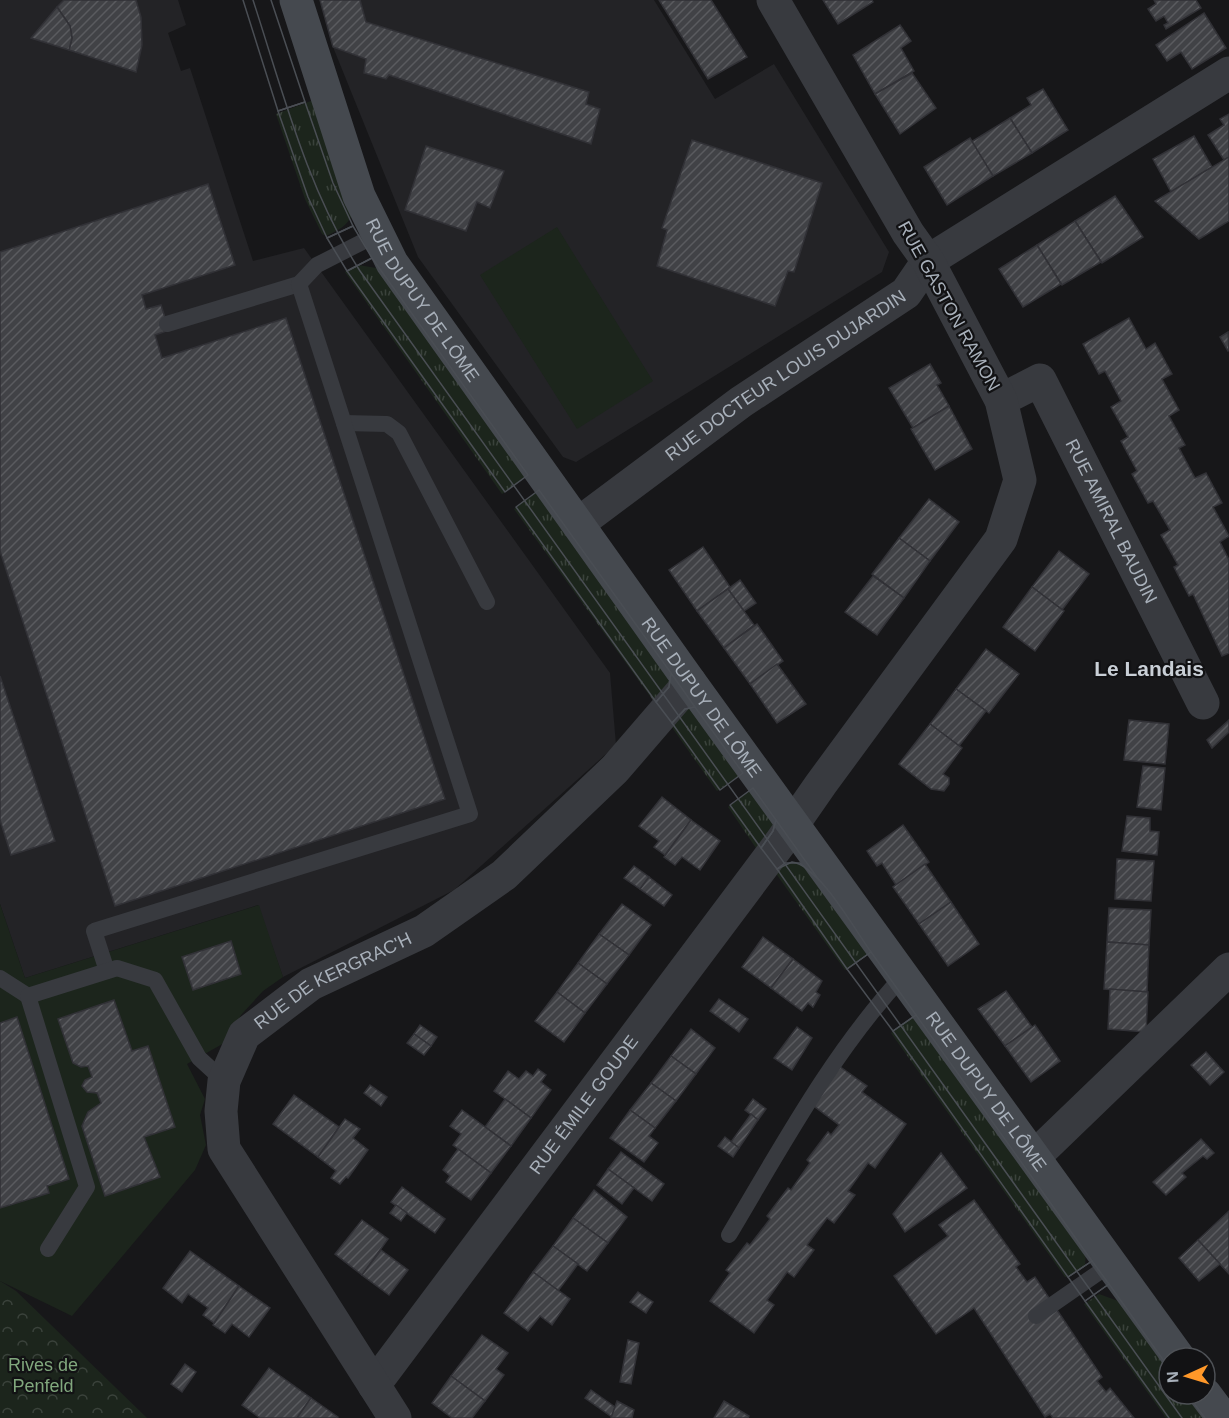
<svg xmlns="http://www.w3.org/2000/svg" width="1229" height="1418" font-family="Arial,sans-serif">
<style>
.built{fill:#232326}
.grass{fill:url(#grass-tufts)}
.forest{fill:url(#forest-crowns)}
.pitch{fill:#1c251c}
.building{fill:url(#building-hatch);stroke:#313136;stroke-width:1.5}
.lines{fill:none;stroke-linecap:round;stroke-linejoin:round}
.lane{stroke:#383a3f;stroke-width:16}
.street{stroke:#383a3f;stroke-width:33}
.secondary{stroke:#45494f;stroke-width:33}
.tram{stroke:#4a4e54;stroke-width:1.5}
.labels{text-anchor:middle;dominant-baseline:central;stroke-width:4.5;stroke-linejoin:round;paint-order:stroke}
.street-label{font-size:18px;fill:#a8b0ba;stroke:#121214}
.park-label{font-size:18px;fill:#81a77d;stroke:#121214}
.quarter-label{font-size:21px;font-weight:bold;fill:#c9cfd6;stroke:#121214}
</style>
<defs>
<pattern id="grass-tufts" width="24" height="20" patternUnits="userSpaceOnUse" patternTransform="scale(1.5)"><rect width="24" height="20" fill="#1c251c"/><path d="M3 7l-1-3M5 7V3M7 7l1-3M15 17l-1-3M17 17v-4M19 17l1-3" fill="none" stroke="#3a423b"/></pattern>
<pattern id="forest-crowns" width="20" height="18" patternUnits="userSpaceOnUse" patternTransform="scale(1.5)"><rect width="20" height="18" fill="#1c251c"/><path d="M2 6a3 3 0 1 1 6 0M12 15a3 3 0 1 1 6 0" fill="none" stroke="#3a423b"/></pattern>
<pattern id="building-hatch" width="6" height="6" patternUnits="userSpaceOnUse" patternTransform="scale(1.5)"><rect width="6" height="6" fill="#414246"/><path d="M-1 1l2-2M0 6l6-6M5 7l2-2" fill="none" stroke="#5a5b5f"/></pattern>
</defs>
<rect width="100%" height="100%" fill="#171719"/>
<!-- built -->
<g class="built">
<polygon points="0,0 178,0 186,25 168,33 181,71 190,68 253,261 304,248 610,673 616,745 454,890 283,977 258,905 25,978 0,904"/>
<polygon points="320,0 654,0 715,99 774,64 889,252 882,272 576,462 563,457 418,257 333,47"/>
</g>
<!-- grass -->
<g class="grass">
<path d="M319 98 355 206C350 224 343 228 326 236L322 234 305 199 276 114Z"/>
<polygon points="358,265 376,268 532,472 502,494 345,272"/>
<polygon points="543,487 671,680 655,703 514,509"/>
<polygon points="691,706 747,771 717,791 671,726"/>
<polygon points="753,788 775,827 756,848 728,807"/>
<polygon points="792,862 806,866 871,952 845,970 777,875 777,869"/>
<polygon points="916,1015 1086,1249 1085,1266 1068,1277 1065,1277 891,1033"/>
<polygon points="1099,1294 1118,1301 1169,1363 1169,1394 1191,1394 1208,1418 1166,1418 1084,1304"/>
</g>
<!-- forest -->
<polygon class="forest" points="0,1281 16,1291 147,1418 0,1418"/>
<!-- pitch -->
<g class="pitch">
<polygon points="557,227 653,381 577,429 480,275"/>
<polygon points="0,904 25,978 259,905 283,977 263,991 241,1015 226,1042 187,1064 205,1099 200,1115 206,1145 195,1170 72,1316 0,1281"/>
</g>
<!-- building -->
<g class="building">
<polygon points="64,0 136,0 141,17 142,45 136,72 69,50 72,38 70,26 57,7"/>
<polygon points="320,0 360,0 366,22 589,92 586,104 600,109 591,144 389,75 386,79 364,73 366,59 333,47"/>
<polygon points="659,0 711,0 747,57 708,79"/>
<polygon points="823,0 872,0 873,2 838,24"/>
<polygon points="1154,0 1196,0 1201,8 1166,29 1164,25 1168,23 1164,16 1156,21 1148,9 1156,4"/>
<polygon points="57,7 70,26 72,38 69,50 31,38"/>
<polygon points="1204,13 1226,48 1192,69 1181,52 1167,61 1156,45"/>
<polygon points="900,25 911,41 901,48 914,71 875,94 853,55"/>
<polygon points="912,73 936,108 900,134 875,94"/>
<polygon points="1043,89 1068,130 1032,153 1010,118 1031,105 1027,98"/>
<polygon points="1229,114 1229,157 1224,160 1208,135 1224,125 1220,119"/>
<polygon points="1010,118 1032,153 993,176 971,142"/>
<polygon points="1194,136 1212,167 1171,192 1153,159"/>
<polygon points="970,138 993,176 947,205 924,167"/>
<polygon points="692,140 822,183 794,272 788,271 775,306 657,266 667,230 662,228"/>
<polygon points="426,146 504,171 490,208 477,202 466,231 405,210"/>
<polygon points="1229,157 1229,221 1199,239 1155,201"/>
<polygon points="208,184 235,265 142,295 146,309 161,305 169,330 155,335 162,358 286,318 445,799 115,906 0,551 0,252"/>
<polygon points="1115,196 1143,237 1102,263 1075,221"/>
<polygon points="1075,221 1101,262 1062,285 1037,245"/>
<polygon points="1037,245 1061,284 1023,307 999,269"/>
<polygon points="1129,318 1146,349 1155,343 1172,374 1162,379 1179,410 1169,416 1185,445 1179,448 1195,478 1206,473 1222,503 1213,507 1229,536 1220,542 1229,560 1229,653 1222,656 1193,594 1189,596 1174,567 1178,565 1161,535 1170,530 1153,501 1148,503 1132,474 1137,471 1121,441 1128,437 1111,407 1121,401 1105,371 1099,374 1083,344"/>
<polygon points="1228,332 1229,350 1228,351 1220,337"/>
<polygon points="930,364 941,383 937,385 949,406 913,428 889,388"/>
<polygon points="949,406 972,449 935,470 911,429"/>
<polygon points="929,499 959,522 930,561 899,538"/>
<polygon points="899,538 930,561 904,598 872,574"/>
<polygon points="703,547 730,587 697,611 669,570"/>
<polygon points="1059,551 1089,574 1062,610 1032,587"/>
<polygon points="873,576 904,598 877,635 845,612"/>
<polygon points="740,580 756,603 744,611 728,589"/>
<polygon points="1032,587 1064,611 1035,651 1003,627"/>
<polygon points="728,589 754,625 724,648 697,611"/>
<polygon points="757,624 783,661 750,684 724,648"/>
<polygon points="986,649 1019,674 989,713 956,689"/>
<polygon points="777,664 806,704 777,723 750,684"/>
<polygon points="0,676 55,841 11,855 0,820"/>
<polygon points="956,689 986,711 959,746 930,724"/>
<polygon points="1129,720 1169,724 1165,764 1124,760"/>
<polygon points="1229,720 1229,732 1212,748 1207,740"/>
<polygon points="930,724 962,748 943,774 949,778 949,784 944,791 931,789 899,764"/>
<polygon points="1143,766 1165,768 1161,810 1137,807"/>
<polygon points="662,797 691,820 665,855 654,847 659,841 639,826"/>
<polygon points="1127,816 1150,818 1150,831 1159,832 1157,855 1122,851"/>
<polygon points="691,820 720,841 700,870 682,857 675,865 664,857"/>
<polygon points="903,825 929,862 896,885 882,863 877,866 867,851"/>
<polygon points="1117,859 1154,861 1151,901 1115,899"/>
<polygon points="925,864 951,902 919,924 893,887"/>
<polygon points="634,866 649,877 640,889 624,878"/>
<polygon points="649,877 672,895 664,906 640,889"/>
<polygon points="951,902 979,944 948,966 919,924"/>
<polygon points="622,904 651,925 629,955 599,934"/>
<polygon points="1109,908 1151,910 1149,945 1107,942"/>
<polygon points="599,934 629,955 607,984 578,963"/>
<polygon points="763,937 793,959 771,988 742,967"/>
<polygon points="231,941 241,974 193,990 182,957"/>
<polygon points="1107,942 1149,945 1147,992 1104,989"/>
<polygon points="793,959 822,981 816,992 820,995 813,1007 808,1003 802,1011 771,988"/>
<polygon points="578,963 607,984 585,1013 557,992"/>
<polygon points="1110,989 1148,992 1146,1032 1108,1029"/>
<polygon points="1006,991 1032,1027 1005,1046 978,1009"/>
<polygon points="557,992 585,1013 564,1042 535,1021"/>
<polygon points="719,999 748,1019 739,1032 710,1011"/>
<polygon points="114,1000 132,1051 148,1046 175,1127 144,1137 160,1177 105,1196 82,1126 88,1112 101,1103 97,1093 87,1092 82,1086 85,1080 92,1077 88,1066 81,1067 73,1063 58,1019"/>
<polygon points="17,1017 69,1179 47,1186 49,1193 0,1208 0,1023"/>
<polygon points="420,1025 437,1037 431,1046 414,1034"/>
<polygon points="1035,1025 1060,1061 1031,1082 1005,1046"/>
<polygon points="797,1027 812,1038 792,1070 774,1058"/>
<polygon points="691,1029 715,1048 696,1074 671,1056"/>
<polygon points="414,1034 431,1046 424,1055 407,1043"/>
<polygon points="1206,1052 1224,1072 1210,1085 1191,1065"/>
<polygon points="671,1056 696,1074 676,1101 651,1083"/>
<polygon points="839,1066 867,1086 862,1092 906,1124 875,1168 868,1163 848,1191 855,1195 834,1223 827,1218 807,1245 814,1250 794,1277 787,1272 767,1300 774,1305 754,1333 710,1301 730,1273 726,1270 747,1243 750,1245 770,1219 767,1216 788,1188 791,1190 810,1163 807,1160 828,1132 831,1135 839,1125 811,1104"/>
<polygon points="538,1069 546,1075 541,1082 551,1090 531,1118 494,1091 508,1071 519,1079 526,1071 533,1076"/>
<polygon points="651,1083 676,1101 655,1128 630,1110"/>
<polygon points="370,1085 387,1097 381,1106 364,1093"/>
<polygon points="294,1095 339,1127 318,1157 273,1124"/>
<polygon points="505,1099 531,1118 511,1146 485,1127"/>
<polygon points="753,1099 766,1109 758,1120 745,1110"/>
<polygon points="462,1110 511,1146 491,1173 453,1145 461,1134 450,1126"/>
<polygon points="630,1110 655,1128 649,1136 658,1143 644,1162 610,1138"/>
<polygon points="751,1114 758,1120 739,1148 731,1142"/>
<polygon points="345,1119 360,1129 353,1138 368,1150 348,1178 346,1177 340,1184 331,1178 336,1171 318,1157"/>
<polygon points="725,1137 739,1148 733,1157 718,1146"/>
<polygon points="1201,1139 1214,1153 1207,1159 1203,1156 1182,1173 1186,1177 1166,1195 1153,1182"/>
<polygon points="458,1149 491,1173 471,1200 446,1182 450,1176 443,1170"/>
<polygon points="621,1152 664,1184 652,1201 608,1169"/>
<polygon points="941,1153 967,1188 905,1232 893,1214"/>
<polygon points="608,1169 634,1188 622,1204 597,1185"/>
<polygon points="402,1187 445,1219 435,1233 391,1202"/>
<polygon points="594,1190 627,1217 608,1243 573,1218"/>
<polygon points="974,1200 1020,1264 1016,1267 1027,1282 1035,1277 1102,1377 1097,1381 1106,1392 1110,1388 1134,1418 1053,1418 1050,1414 1045,1417 974,1308 936,1334 894,1276 948,1236 939,1225"/>
<polygon points="396,1205 407,1213 401,1221 390,1213"/>
<polygon points="1229,1211 1229,1274 1198,1240"/>
<polygon points="573,1218 608,1243 587,1271 553,1246"/>
<polygon points="362,1220 388,1239 362,1275 335,1254"/>
<polygon points="1198,1240 1220,1264 1199,1281 1179,1258"/>
<polygon points="553,1246 578,1264 558,1291 533,1272"/>
<polygon points="381,1250 408,1270 389,1295 362,1275"/>
<polygon points="190,1251 239,1286 214,1323 203,1315 208,1308 188,1294 182,1303 163,1288"/>
<polygon points="533,1272 570,1299 552,1325 540,1316 528,1331 504,1313"/>
<polygon points="239,1286 270,1308 249,1337 232,1324 225,1333 213,1325"/>
<polygon points="638,1292 653,1302 646,1313 630,1302"/>
<polygon points="482,1335 508,1353 496,1369 504,1375 485,1401 451,1376"/>
<polygon points="628,1340 639,1343 631,1384 620,1382"/>
<polygon points="185,1364 196,1372 182,1392 171,1384"/>
<polygon points="269,1368 311,1398 297,1418 260,1418 242,1405"/>
<polygon points="451,1376 485,1401 472,1418 452,1418 432,1403"/>
<polygon points="591,1390 615,1407 612,1417 585,1398"/>
<polygon points="311,1398 338,1417 337,1418 297,1418"/>
<polygon points="617,1401 634,1410 632,1418 611,1418"/>
<polygon points="724,1401 749,1416 748,1418 714,1418"/>
</g>
<g class="lines">
<!-- lane -->
<g class="lane">
<polyline points="167,324 299,284"/>
<polyline points="344,423 387,424 399,433 487,602"/>
<polyline points="107,971 94,931 470,814 299,284 317,265 378,234"/>
<polyline points="0,978 28,996"/>
<path d="M729 1235C782 1146 832 1053 903 976"/>
<polyline points="48,1249 87,1187 28,996 117,968 155,980 199,1058 224,1081"/>
<polyline points="1036,1316 1111,1264"/>
</g>
<!-- street -->
<g class="street">
<path id="s1" d="M1001 400 1040 380 1203 703"/>
<path id="s2" d="M579 523 741 402 906 293 928 261 1229 73"/>
<polyline points="1034,1157 1229,969"/>
<path id="s3" d="M374 1385 780 843 821 784 1001 539 1020 480 1001 400 928 261 908 233 773 0"/>
<path id="s4" d="M395 1418 224 1149 221 1111 224 1081 244 1035 311 984 424 931 504 875 615 769 690 682"/>
</g>
<!-- secondary -->
<g class="secondary">
<path id="s5" d="M296 0 359 196 392 263 690 682 1179 1358"/>
<polyline points="1205,1394 1223,1418"/>
</g>
<!-- tram -->
<g class="tram">
<polyline points="243,0 278,111 305,102 271,0"/>
<path d="M253 0C283 92 307 189 360 271L1182 1418"/>
<polygon points="305,102 333,183 353,226 327,238 308,197 278,111"/>
<polygon points="353,226 372,258 347,271 327,238"/>
<polygon points="372,258 528,475 505,492 347,271"/>
<polygon points="539,490 671,673 669,687 656,702 516,507"/>
<polygon points="671,673 695,707 685,709 672,723 656,702 669,687"/>
<polygon points="695,707 743,773 720,790 672,723 685,709"/>
<polygon points="753,788 776,820 773,831 761,848 730,805"/>
<polygon points="776,820 819,880 800,863 785,863 777,869 761,848 773,831"/>
<path d="M792 862C819 865 855 930 871 952L847 969 777 869Z"/>
<polygon points="871,952 916,1015 893,1031 847,969"/>
<polygon points="916,1015 1092,1261 1068,1277 893,1031"/>
<polygon points="1092,1261 1109,1284 1085,1301 1068,1277"/>
<polyline points="1187,1394 1205,1418"/>
<polyline points="1169,1418 1085,1301 1109,1284 1169,1368"/>
</g>
</g>
<g class="labels">
<!-- street labels -->
<g class="street-label">
<text stroke="none"><textPath href="#s5" startOffset="328">RUE DUPUY DE LÔME</textPath></text>
<text transform="translate(949 306) rotate(61)">RUE GASTON RAMON</text>
<text stroke="none"><textPath href="#s2" startOffset="254">RUE DOCTEUR LOUIS DUJARDIN</textPath></text>
<text stroke="none"><textPath href="#s1" startOffset="202">RUE AMIRAL BAUDIN</textPath></text>
<text stroke="none"><textPath href="#s5" startOffset="814">RUE DUPUY DE LÔME</textPath></text>
<text stroke="none"><textPath href="#s4" startOffset="542">RUE DE KERGRAC'H</textPath></text>
<text stroke="none"><textPath href="#s5" startOffset="1300">RUE DUPUY DE LÔME</textPath></text>
<text stroke="none"><textPath href="#s3" startOffset="350">RUE ÉMILE GOUDE</textPath></text>
</g>
<!-- park labels -->
<g class="park-label">
<text x="43" y="1365">Rives de<tspan x="43" dy="21">Penfeld</tspan></text>
</g>
<!-- quarter labels -->
<g class="quarter-label">
<text x="1149" y="668">Le Landais</text>
</g>
</g>
<!-- north arrow -->
<g transform="translate(1187 1376) rotate(266)"><circle r="28" fill="#121214" stroke="#4e5156" stroke-width="1.5"/>
<path d="M0-4.5L10 22L0 15L-10 22Z" fill="#ff9829"/>
<text y="-9" font-size="16" font-weight="bold" text-anchor="middle" fill="#a8b0ba">N</text>
</g>
</svg>
